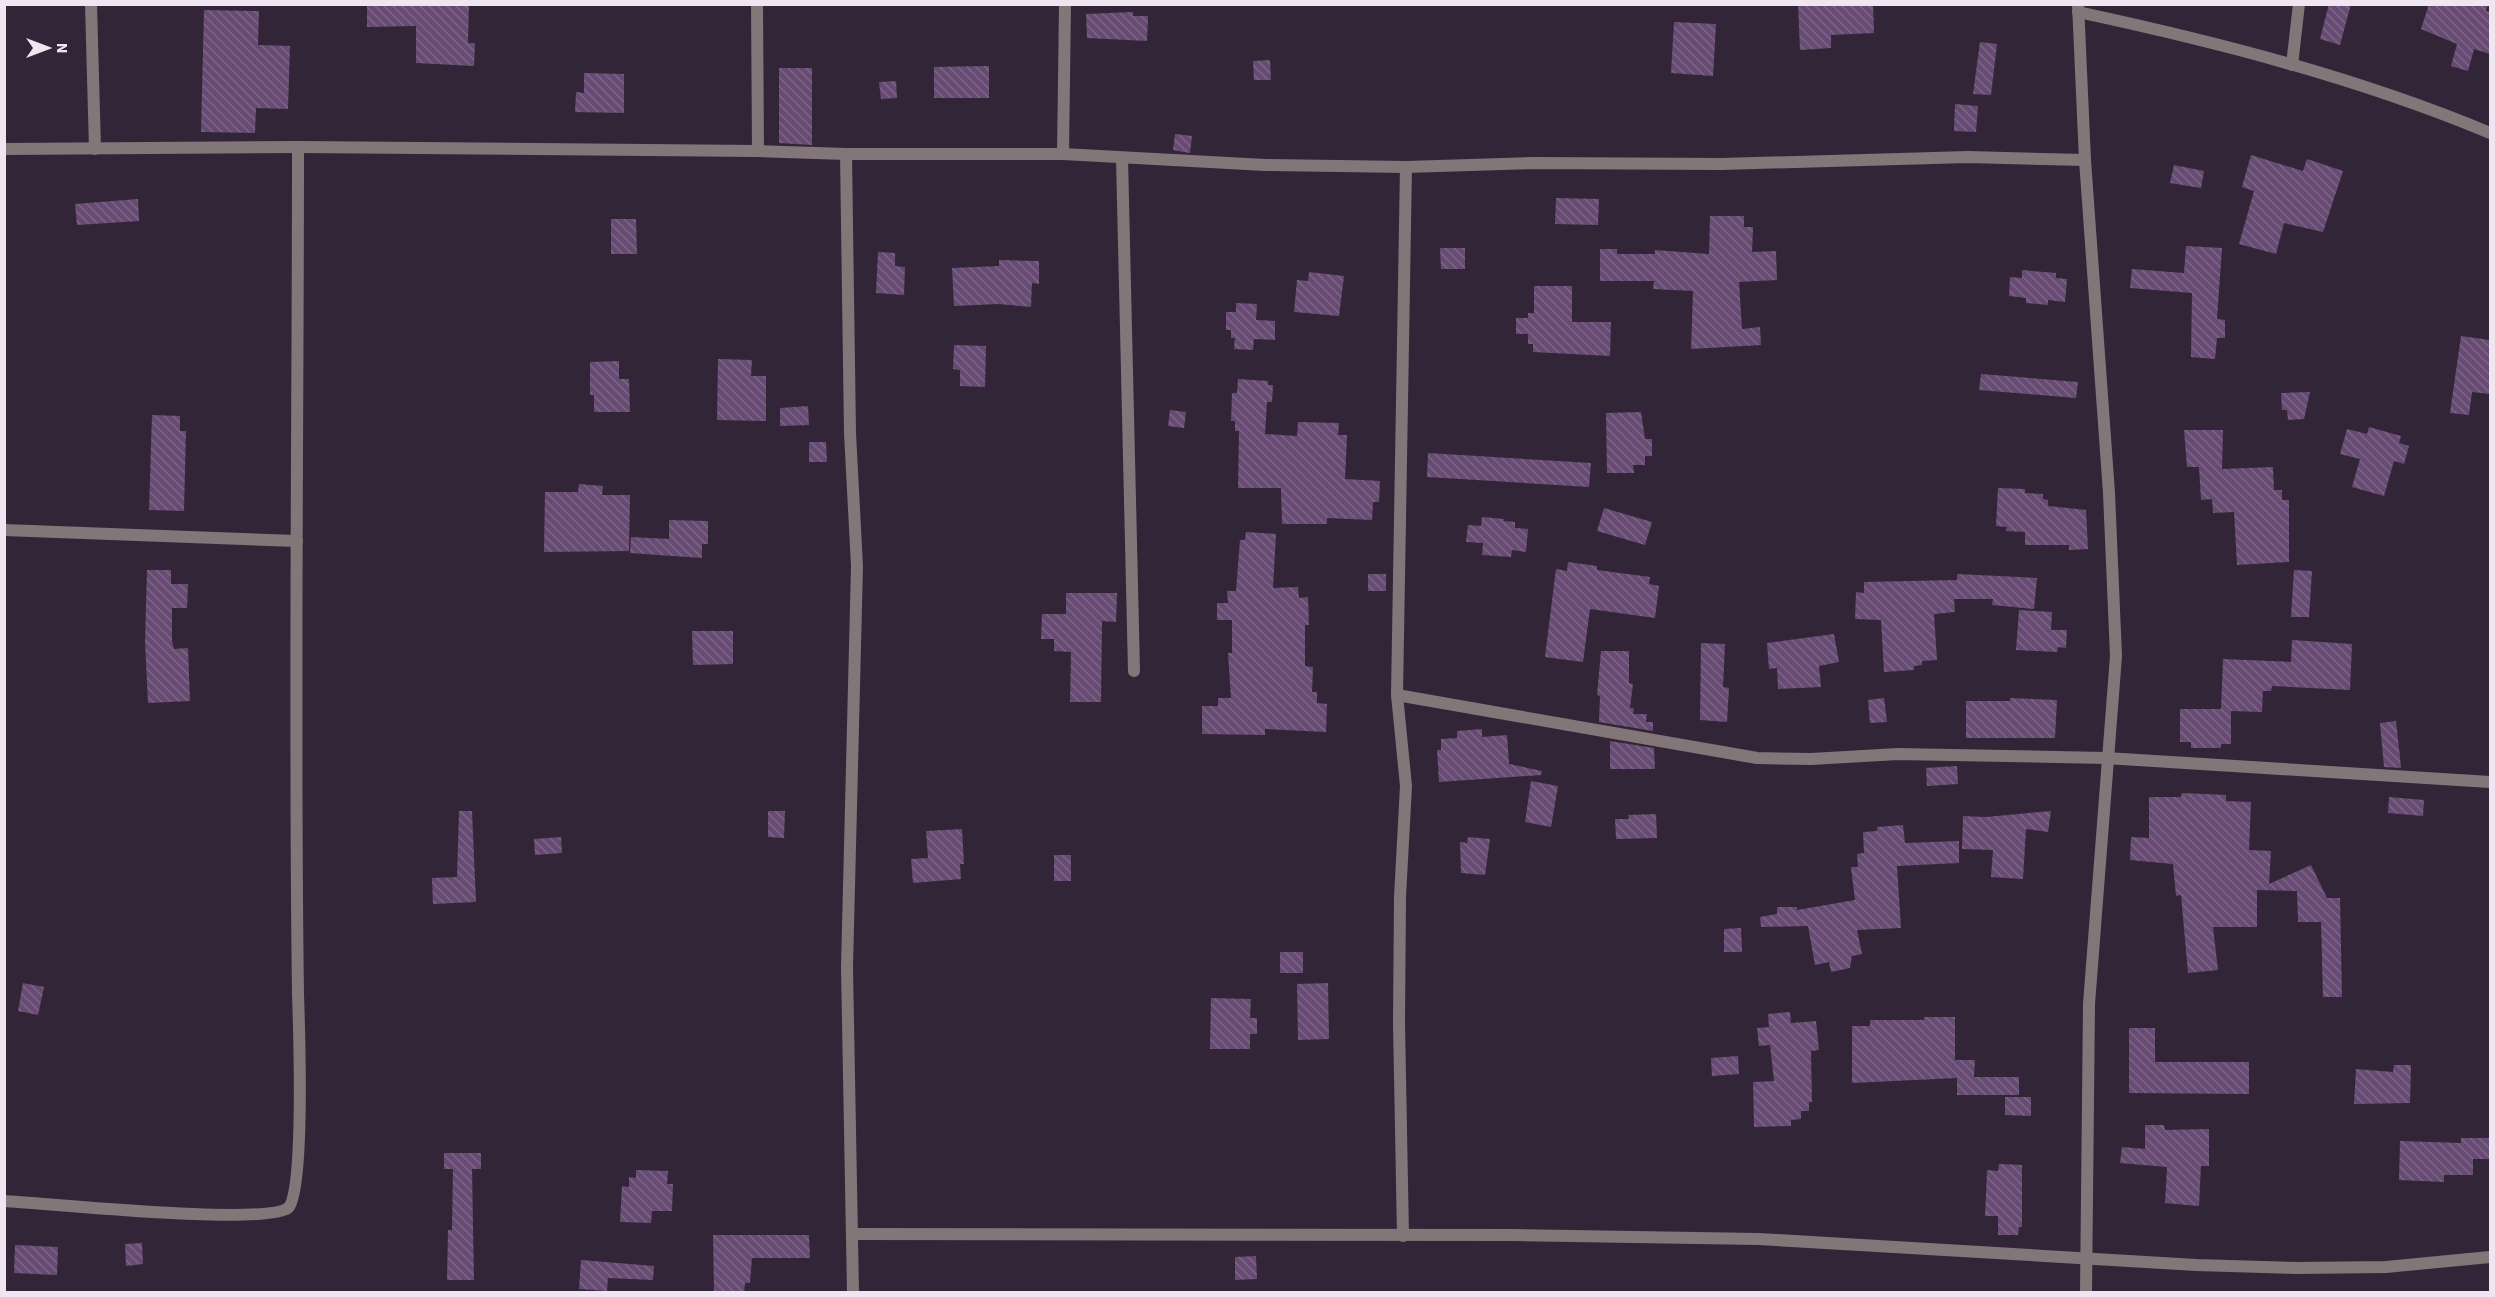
<svg xmlns="http://www.w3.org/2000/svg" width="2495" height="1297" font-family="'Source Sans 3',sans-serif">
<style>
.building{fill:url(#building-back-hatch)}
.lines{fill:none;stroke-linecap:round;stroke-linejoin:round}
.street{stroke:#837678;stroke-width:12}
</style>
<defs>
<pattern id="building-back-hatch" width="6" height="6" patternUnits="userSpaceOnUse" patternTransform="scale(1.5)"><rect width="6" height="6" fill="#674b73"/><path d="M-1 5l2 2M0 0l6 6M5-1l2 2" fill="none" stroke="#7d6587"/></pattern>
</defs>
<rect width="100%" height="100%" fill="#332538"/>
<!-- building -->
<g class="building">
<polygon points="367,4 469,4 468,43 475,43 474,66 416,63 416,26 367,27"/>
<polygon points="1798,4 1873,4 1874,33 1831,35 1831,48 1800,50"/>
<polygon points="2329,4 2351,4 2340,45 2320,39"/>
<polygon points="2429,4 2488,4 2486,11 2490,12 2490,54 2474,49 2468,71 2451,66 2457,44 2421,29"/>
<polygon points="204,10 259,11 258,45 290,46 288,109 256,108 255,133 201,132"/>
<polygon points="1133,12 1133,16 1148,16 1147,41 1087,38 1086,14"/>
<polygon points="1674,22 1716,24 1713,76 1671,73"/>
<polygon points="1980,42 1997,44 1991,95 1973,94"/>
<polygon points="1270,60 1271,80 1254,80 1253,61"/>
<polygon points="989,66 989,98 934,98 934,67"/>
<polygon points="779,68 812,68 812,145 779,143"/>
<polygon points="584,73 624,74 624,113 575,112 576,92 584,93"/>
<polygon points="896,81 897,98 881,99 879,82"/>
<polygon points="1955,104 1978,106 1976,132 1954,131"/>
<polygon points="1175,134 1192,136 1190,153 1173,150"/>
<polygon points="2251,155 2303,171 2307,159 2343,171 2323,232 2284,223 2276,254 2239,244 2254,191 2242,187"/>
<polygon points="2174,165 2204,171 2201,188 2170,183"/>
<polygon points="1556,198 1599,199 1598,225 1555,224"/>
<polygon points="138,199 139,221 77,225 75,204"/>
<polygon points="1710,216 1744,216 1744,227 1753,227 1752,252 1776,251 1777,280 1739,282 1742,329 1760,327 1761,345 1691,349 1693,291 1653,289 1654,281 1600,281 1600,249 1617,249 1617,254 1655,254 1655,250 1709,254"/>
<polygon points="611,219 636,219 637,254 611,254"/>
<polygon points="2186,246 2222,248 2217,319 2225,320 2225,338 2217,338 2215,359 2191,357 2192,293 2130,288 2132,269 2184,273"/>
<polygon points="1440,248 1465,248 1465,269 1441,269"/>
<polygon points="878,252 895,253 895,266 905,267 904,295 876,293"/>
<polygon points="999,260 1039,261 1039,284 1032,283 1031,307 998,304 954,306 952,268 999,266"/>
<polygon points="2022,270 2056,273 2056,278 2067,279 2065,302 2048,300 2048,305 2026,303 2026,298 2009,296 2010,277 2022,278"/>
<polygon points="1309,272 1344,276 1339,316 1294,312 1297,280 1308,281"/>
<polygon points="1534,286 1572,286 1572,322 1611,322 1610,356 1533,352 1533,344 1528,344 1528,334 1516,334 1516,318 1528,318 1528,313 1534,313"/>
<polygon points="1236,303 1257,304 1256,320 1275,321 1275,340 1254,339 1253,350 1234,349 1235,338 1231,338 1231,330 1226,330 1226,312 1236,312"/>
<polygon points="2461,336 2490,340 2490,394 2472,392 2469,415 2450,413"/>
<polygon points="954,345 986,346 985,387 960,386 960,370 953,369"/>
<polygon points="718,359 752,360 751,376 766,376 766,421 717,420"/>
<polygon points="619,361 619,379 629,379 630,412 594,412 594,395 590,395 590,362"/>
<polygon points="1981,374 2078,382 2076,398 1979,390"/>
<polygon points="1238,379 1268,381 1268,385 1273,385 1272,402 1267,402 1265,434 1297,436 1298,422 1339,423 1338,435 1347,435 1345,479 1380,481 1379,502 1373,502 1372,520 1327,518 1327,524 1282,524 1281,488 1238,488 1239,431 1235,431 1235,421 1231,421 1232,393 1237,393"/>
<polygon points="2310,392 2304,419 2288,420 2287,410 2282,410 2281,393"/>
<polygon points="808,406 809,425 780,426 780,408"/>
<polygon points="1170,410 1186,412 1184,428 1168,426"/>
<polygon points="1641,412 1645,439 1652,439 1652,456 1645,456 1645,465 1633,465 1634,473 1607,473 1606,413"/>
<polygon points="152,415 180,416 180,431 186,431 184,511 149,510"/>
<polygon points="2369,427 2401,436 2399,443 2409,446 2404,464 2394,461 2384,496 2352,487 2360,459 2340,454 2347,429 2367,434"/>
<polygon points="2184,430 2223,430 2222,469 2273,467 2274,490 2282,490 2282,500 2289,500 2289,562 2237,565 2234,512 2213,513 2212,499 2201,500 2199,467 2187,467"/>
<polygon points="809,442 826,442 827,462 809,462"/>
<polygon points="1428,453 1591,463 1589,487 1427,477"/>
<polygon points="579,484 603,486 602,495 630,495 629,551 544,552 545,492 578,492"/>
<polygon points="1998,488 2025,489 2025,493 2043,494 2043,499 2048,500 2048,506 2086,510 2088,549 2069,550 2069,545 2025,545 2025,532 2006,531 2007,527 1996,526"/>
<polygon points="1604,508 1652,522 1645,545 1597,531"/>
<polygon points="1482,517 1504,519 1503,521 1515,522 1515,528 1528,529 1526,552 1512,550 1511,557 1482,555 1483,543 1466,542 1468,525 1481,526"/>
<polygon points="669,520 708,521 708,544 702,544 702,558 630,553 631,537 669,539"/>
<polygon points="1246,532 1276,534 1273,588 1298,587 1299,598 1308,597 1309,625 1305,625 1305,666 1313,667 1312,692 1317,692 1317,703 1327,704 1326,732 1265,729 1265,735 1202,734 1202,706 1218,706 1218,698 1231,698 1228,653 1232,653 1232,620 1217,620 1217,603 1228,603 1227,591 1236,591 1240,540 1245,540"/>
<polygon points="1568,562 1597,566 1597,570 1650,577 1649,584 1659,586 1655,618 1590,609 1583,662 1545,657 1556,569 1567,571"/>
<polygon points="147,570 171,570 171,584 188,584 187,608 172,608 172,641 174,649 188,648 190,701 148,703 145,642"/>
<polygon points="2294,570 2312,571 2309,617 2291,617"/>
<rect x="1368" y="574" width="18" height="17"/>
<polygon points="1957,574 2037,578 2034,609 1992,605 1993,599 1954,599 1955,612 1934,614 1937,660 1922,661 1922,665 1914,666 1914,670 1884,672 1881,620 1855,619 1856,592 1864,593 1864,582 1957,580"/>
<polygon points="1066,593 1117,593 1116,622 1102,621 1101,702 1070,702 1071,652 1054,651 1054,639 1041,639 1042,614 1066,614"/>
<polygon points="2019,610 2052,612 2051,630 2067,630 2066,648 2058,647 2057,652 2016,650"/>
<polygon points="692,631 733,631 733,664 693,665"/>
<polygon points="1834,634 1839,662 1819,666 1821,687 1778,689 1777,668 1769,669 1767,643"/>
<polygon points="2292,640 2352,644 2350,690 2272,686 2271,691 2263,691 2262,712 2231,711 2231,744 2221,744 2221,748 2191,748 2191,742 2180,742 2180,709 2221,709 2223,659 2291,662"/>
<polygon points="1701,643 1725,644 1723,687 1729,688 1727,722 1700,720"/>
<polygon points="1601,651 1629,651 1629,683 1633,684 1630,708 1634,708 1633,714 1647,714 1646,722 1653,722 1653,731 1599,722 1600,696 1597,695"/>
<polygon points="1884,698 1887,722 1870,723 1868,700"/>
<polygon points="2010,698 2057,700 2055,738 1966,738 1966,701 2010,701"/>
<polygon points="2396,721 2400,757 2401,768 2384,767 2380,723"/>
<polygon points="1482,729 1482,737 1507,735 1509,764 1542,771 1541,775 1439,782 1437,750 1441,750 1441,739 1457,738 1457,731"/>
<polygon points="1610,741 1654,748 1655,769 1610,769"/>
<polygon points="1957,766 1958,784 1927,786 1926,768"/>
<polygon points="1531,781 1558,786 1551,827 1525,822"/>
<polygon points="2182,793 2226,795 2226,801 2251,802 2249,850 2271,851 2269,884 2311,865 2327,898 2340,898 2342,997 2323,997 2321,922 2298,922 2297,891 2257,890 2257,927 2213,927 2218,970 2188,973 2181,895 2176,896 2173,864 2130,860 2131,837 2149,838 2149,797 2181,797"/>
<polygon points="2389,797 2424,800 2423,816 2388,813"/>
<polygon points="459,811 472,811 476,902 433,904 432,878 457,877"/>
<polygon points="768,811 785,811 784,838 768,837"/>
<polygon points="2051,811 2048,832 2026,829 2023,879 1991,877 1993,850 1962,849 1963,816 1986,817"/>
<polygon points="1656,814 1657,838 1616,839 1615,819 1629,819 1628,815"/>
<polygon points="1903,825 1905,843 1959,841 1959,863 1897,866 1901,928 1857,930 1862,954 1852,956 1850,968 1831,972 1829,962 1815,965 1808,926 1761,927 1760,917 1777,914 1777,907 1797,907 1797,910 1855,900 1851,867 1858,867 1857,854 1864,853 1863,832 1877,831 1877,827"/>
<polygon points="962,829 964,864 960,864 961,879 913,883 911,859 928,858 926,831"/>
<polygon points="561,837 562,853 535,855 534,839"/>
<polygon points="1468,837 1490,839 1485,875 1461,873 1460,842 1467,843"/>
<rect x="1054" y="855" width="17" height="26"/>
<polygon points="1741,928 1742,952 1724,952 1724,929"/>
<rect x="1280" y="952" width="23" height="21"/>
<polygon points="23,983 44,987 38,1015 18,1011"/>
<polygon points="1328,983 1329,1039 1298,1040 1297,984"/>
<polygon points="1211,998 1251,999 1250,1018 1257,1018 1257,1034 1250,1034 1250,1049 1210,1049"/>
<polygon points="1790,1012 1791,1023 1816,1021 1819,1050 1811,1051 1812,1102 1809,1102 1809,1111 1801,1111 1801,1119 1791,1120 1791,1126 1754,1127 1753,1082 1774,1081 1770,1045 1759,1046 1757,1028 1769,1027 1768,1014"/>
<polygon points="1924,1017 1955,1017 1955,1060 1975,1060 1974,1077 2019,1077 2019,1095 1957,1095 1957,1078 1852,1083 1852,1026 1870,1026 1870,1020 1924,1020"/>
<polygon points="2129,1028 2155,1028 2155,1062 2249,1062 2249,1094 2129,1093"/>
<polygon points="1738,1056 1739,1074 1712,1076 1711,1058"/>
<polygon points="2394,1065 2411,1065 2410,1103 2354,1104 2356,1069 2393,1072"/>
<polygon points="2005,1097 2031,1097 2031,1116 2005,1115"/>
<polygon points="2145,1125 2164,1125 2165,1130 2209,1129 2209,1166 2201,1166 2199,1206 2165,1203 2167,1167 2120,1163 2122,1147 2145,1149"/>
<polygon points="2461,1138 2490,1138 2490,1159 2473,1159 2473,1175 2444,1175 2444,1182 2399,1180 2400,1141 2461,1143"/>
<polygon points="444,1153 481,1153 481,1169 472,1169 474,1280 447,1280 448,1230 452,1230 453,1169 444,1169"/>
<polygon points="1999,1164 2022,1165 2022,1227 2019,1227 2018,1235 1998,1235 1998,1216 1985,1216 1987,1170 1998,1171"/>
<polygon points="636,1170 668,1171 667,1184 673,1184 672,1211 652,1211 651,1223 620,1222 622,1186 629,1187 629,1177 636,1178"/>
<polygon points="713,1235 809,1235 810,1258 752,1258 750,1283 745,1283 744,1293 714,1293"/>
<polygon points="142,1243 143,1264 126,1266 125,1244"/>
<polygon points="15,1245 58,1247 57,1275 14,1273"/>
<polygon points="1256,1256 1257,1279 1235,1280 1235,1257"/>
<polygon points="581,1260 654,1266 653,1280 608,1278 607,1291 579,1289"/>
</g>
<g class="lines">
<!-- street -->
<g class="street">
<polyline points="91,4 95,149"/>
<polyline points="757,4 758,151"/>
<polyline points="2078,4 2085,160 2109,493 2116,656 2089,1004 2086,1292"/>
<path d="M2078 12C2218 42 2358 78 2490 133"/>
<polyline points="2292,65 2299,4"/>
<polyline points="4,149 298,147 758,151 846,154 1063,154 1265,165 1406,167 1533,163 1722,164 1968,157 2085,160"/>
<polyline points="846,154 850,433 857,566 847,967 853,1292"/>
<polyline points="1063,154 1065,4"/>
<polyline points="1122,158 1134,671"/>
<polyline points="4,530 297,541"/>
<polyline points="1397,695 1757,758 1811,759 1898,754 2106,758 2490,782"/>
<path d="M4 1201C48 1203 263 1226 288 1208 305 1196 299 1024 298 994 294 712 298 430 298 147"/>
<polyline points="852,1234 1515,1235 1759,1239 2196,1265 2297,1268 2386,1267 2490,1257"/>
<polyline points="1403,1236 1399,1023 1400,897 1406,786 1397,695 1406,167"/>
</g>
</g>
<!-- border -->
<rect width="2495" height="1297" fill="none" stroke="#efe6f2" stroke-width="12"/>
<!-- north arrow -->
<g transform="translate(48 48) rotate(90)" stroke="#332538" stroke-width="4.5" paint-order="stroke">
<path d="M0-4.5L10 22L0 15L-10 22Z" fill="#efe6f2"/>
<text y="-9" font-size="16" font-weight="bold" text-anchor="middle" fill="#efe6f2">N</text>
</g>
</svg>
